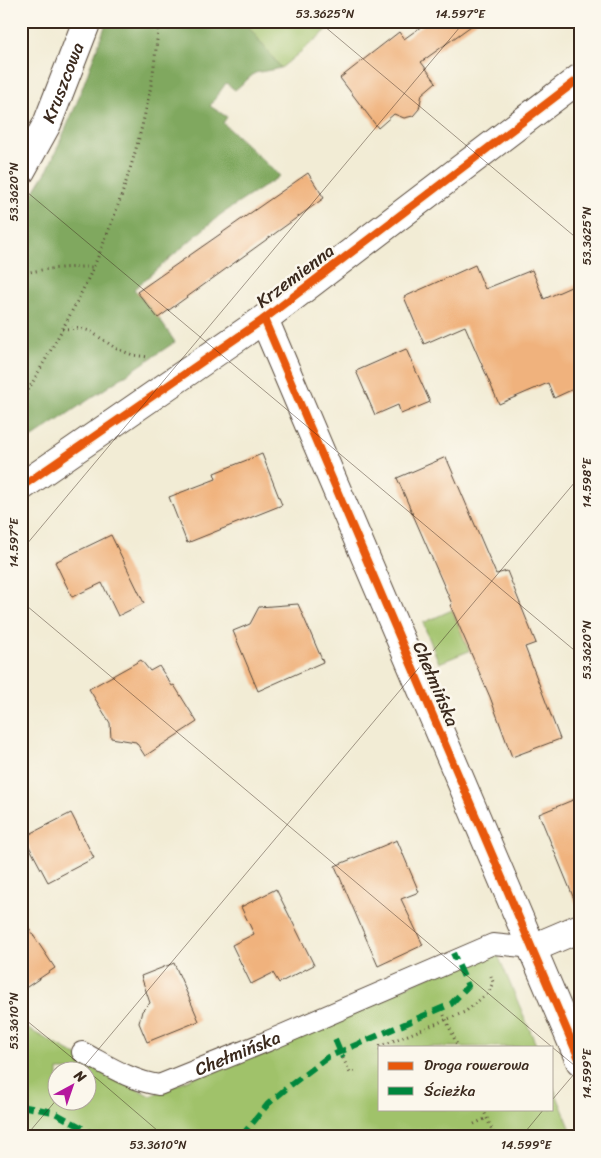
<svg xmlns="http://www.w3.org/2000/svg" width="601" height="1158" font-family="Sriracha,sans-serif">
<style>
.green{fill:#a0c26a;stroke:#6e7644;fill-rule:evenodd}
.forest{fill:#80a85e;stroke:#5e693e}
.building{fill:#f0b27d}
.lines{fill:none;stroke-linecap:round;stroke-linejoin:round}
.service-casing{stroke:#564739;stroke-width:22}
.minor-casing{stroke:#564739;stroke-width:30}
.path{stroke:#564739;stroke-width:3;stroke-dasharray:1 4;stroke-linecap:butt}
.service{stroke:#fff;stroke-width:20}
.minor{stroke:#fff;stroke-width:28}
.quiet{stroke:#00873e;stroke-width:6;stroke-dasharray:12 6;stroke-linecap:butt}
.cycleway-casing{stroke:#fbf7ec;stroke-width:11}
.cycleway{stroke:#e8590c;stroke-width:8}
.ticks{fill:none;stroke:#3b2a1e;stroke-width:1;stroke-opacity:0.45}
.labels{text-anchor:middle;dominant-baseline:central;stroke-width:5;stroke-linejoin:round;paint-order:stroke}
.street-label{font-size:18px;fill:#3b2a1e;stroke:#fbf7ec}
.neatline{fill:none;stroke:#3b2a1e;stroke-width:2}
.ticks-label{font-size:12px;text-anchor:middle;fill:#3b2a1e}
</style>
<rect width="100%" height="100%" fill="#fbf7ec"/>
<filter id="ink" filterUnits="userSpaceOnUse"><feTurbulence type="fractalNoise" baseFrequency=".02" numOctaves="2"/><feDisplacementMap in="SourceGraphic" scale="10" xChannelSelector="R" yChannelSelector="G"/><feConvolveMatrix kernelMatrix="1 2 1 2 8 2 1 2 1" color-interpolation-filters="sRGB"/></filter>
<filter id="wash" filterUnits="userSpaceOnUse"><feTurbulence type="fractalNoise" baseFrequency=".0096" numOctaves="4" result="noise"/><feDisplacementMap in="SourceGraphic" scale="20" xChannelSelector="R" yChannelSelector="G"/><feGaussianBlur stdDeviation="1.12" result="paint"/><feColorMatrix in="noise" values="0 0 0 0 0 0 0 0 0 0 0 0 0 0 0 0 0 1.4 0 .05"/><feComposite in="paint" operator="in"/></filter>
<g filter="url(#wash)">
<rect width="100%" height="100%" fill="#f2ecd5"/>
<!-- green -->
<g class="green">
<polygon points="244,21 338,21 281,68"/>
<polygon points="452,610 469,651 439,663 423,623"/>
<path d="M495 948 537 1047H380V1109H552V1084L574 1137H21V1025L150 1096ZM58 1070H88V1100H58Z"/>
</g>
<!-- forest -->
<polygon class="forest" points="107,21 244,21 281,68 255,73 235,90 226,83 210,106 227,117 223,123 280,176 220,215 134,289 158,317 175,342 21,445 21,212 48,169 76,105"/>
<g id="blocks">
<!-- building -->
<g class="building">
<polygon points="429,21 478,21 421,62 436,82 422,94 419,109 413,116 404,118 394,114 378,128 340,78 399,32 404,39"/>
<polygon points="308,173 324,198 158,318 137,292"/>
<polygon points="475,265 485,289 532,270 544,299 580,283 580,386 554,398 548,383 499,404 465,326 424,344 404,297"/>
<polygon points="406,349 430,402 401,414 398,405 375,415 356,371"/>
<polygon points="262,454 282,505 187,543 169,497 216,479 214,473"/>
<polygon points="446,457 496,574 507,571 536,643 525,647 560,739 512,757 490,697 450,605 452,604 397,478"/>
<polygon points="111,535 144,603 118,616 102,583 72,597 55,562"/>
<polygon points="298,604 323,662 258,691 233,631 250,624 259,607"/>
<polygon points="141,660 150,671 159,666 172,686 174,685 197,722 145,756 136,742 111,738 110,723 89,689"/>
<polygon points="580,797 580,911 579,911 539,814"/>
<polygon points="71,813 94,858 48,882 24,837"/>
<polygon points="397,840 419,892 401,899 423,945 378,966 335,866"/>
<polygon points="276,889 314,965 279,983 273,973 251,984 232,945 254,934 241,907"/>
<polygon points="21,917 55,968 21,991"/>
<polygon points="174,963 199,1021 147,1042 139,1023 142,1011 150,1003 141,976"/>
</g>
</g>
</g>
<g filter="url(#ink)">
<use href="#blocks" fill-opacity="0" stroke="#564739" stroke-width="1"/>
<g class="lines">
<defs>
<g id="service">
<path id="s1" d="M82 1052C107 1065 131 1081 159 1085L268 1041 493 944 533 948"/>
</g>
<g id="minor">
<path id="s2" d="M21 171 47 124 87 21"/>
<polyline points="264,319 580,1061"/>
<polyline points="21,487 264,319 580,78"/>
<polyline points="533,948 580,928"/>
</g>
</defs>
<!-- service casing -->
<use href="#service" class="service-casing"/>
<!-- minor casing -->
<use href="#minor" class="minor-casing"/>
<!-- path -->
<g class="path">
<path d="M21 274C45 268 69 267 94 267"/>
<polyline points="62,329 79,328 90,331 117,349 133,355 148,357"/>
<path d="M21 403C46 358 73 313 94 266 117 213 136 157 148 100 154 74 156 47 159 21"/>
<polyline points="444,1015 458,1047"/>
<polyline points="380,1050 378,1047 465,1012 489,992 493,982 491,976"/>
<polyline points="343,1058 350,1073 355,1071"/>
<polyline points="483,1109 495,1137"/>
<polyline points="474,1124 487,1118"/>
</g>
<!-- service -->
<use href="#service" class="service"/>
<!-- minor -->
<use href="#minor" class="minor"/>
<!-- quiet -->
<g class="quiet">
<polyline points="335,1039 343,1058"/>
<polyline points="21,1106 53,1112 99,1137"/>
<polyline points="241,1137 268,1104 288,1087 328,1057 451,1004 468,986 453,953"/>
</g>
<defs>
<g id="cycleway">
<polyline points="264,319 580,1061"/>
<polyline points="21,487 264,319 580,78"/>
</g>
</defs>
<!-- cycleway casing -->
<use href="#cycleway" class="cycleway-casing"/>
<!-- cycleway -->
<use href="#cycleway" class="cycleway"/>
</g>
</g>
<!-- ticks -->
<path class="ticks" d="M318 21 580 241M21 187 580 655M21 551 465 21M21 601 552 1047M21 1016 87 1070M552 1047 580 1070M81 1070 580 476M88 1071 165 1137M552 1100 580 1067M25 1137 58 1098M521 1137 544 1109"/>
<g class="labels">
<!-- street labels -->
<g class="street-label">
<text stroke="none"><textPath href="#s2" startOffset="98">Kruszcowa</textPath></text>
<text transform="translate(295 276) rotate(-37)">Krzemienna</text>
<text transform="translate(436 684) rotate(67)">Chełmińska</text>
<text stroke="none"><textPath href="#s1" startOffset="169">Chełmińska</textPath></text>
</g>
</g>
<!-- margin -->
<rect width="601" height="1158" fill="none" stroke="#fbf7ec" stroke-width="55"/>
<!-- legend -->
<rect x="378" y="1046" width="175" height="65" fill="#fbf7ec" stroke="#aea59a"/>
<rect x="388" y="1062" width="25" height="8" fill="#e8590c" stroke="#aea59a"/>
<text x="424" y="1070" font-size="15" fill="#3b2a1e">Droga rowerowa</text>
<rect x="388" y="1087" width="25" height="8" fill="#00873e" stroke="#aea59a"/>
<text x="424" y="1096" font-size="15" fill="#3b2a1e">Ścieżka</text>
<!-- north arrow -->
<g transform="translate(72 1086) rotate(40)"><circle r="24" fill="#fbf7ec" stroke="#aea59a"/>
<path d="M0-4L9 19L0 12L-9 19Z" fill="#b5179e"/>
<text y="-8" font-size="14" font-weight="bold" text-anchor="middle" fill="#3b2a1e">N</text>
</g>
<rect x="28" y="28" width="546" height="1102" class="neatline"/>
<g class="ticks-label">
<text x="325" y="18">53.3625°N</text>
<text x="460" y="18">14.597°E</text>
<text transform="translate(14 192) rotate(-90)" y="4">53.3620°N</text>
<text transform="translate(587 236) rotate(-90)" y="4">53.3625°N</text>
<text transform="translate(587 483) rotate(-90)" y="4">14.598°E</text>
<text transform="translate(14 543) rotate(-90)" y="4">14.597°E</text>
<text transform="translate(587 650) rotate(-90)" y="4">53.3620°N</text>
<text transform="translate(14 1021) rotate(-90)" y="4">53.3610°N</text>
<text transform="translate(587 1074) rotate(-90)" y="4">14.599°E</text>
<text x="158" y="1149">53.3610°N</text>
<text x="526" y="1149">14.599°E</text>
</g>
</svg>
